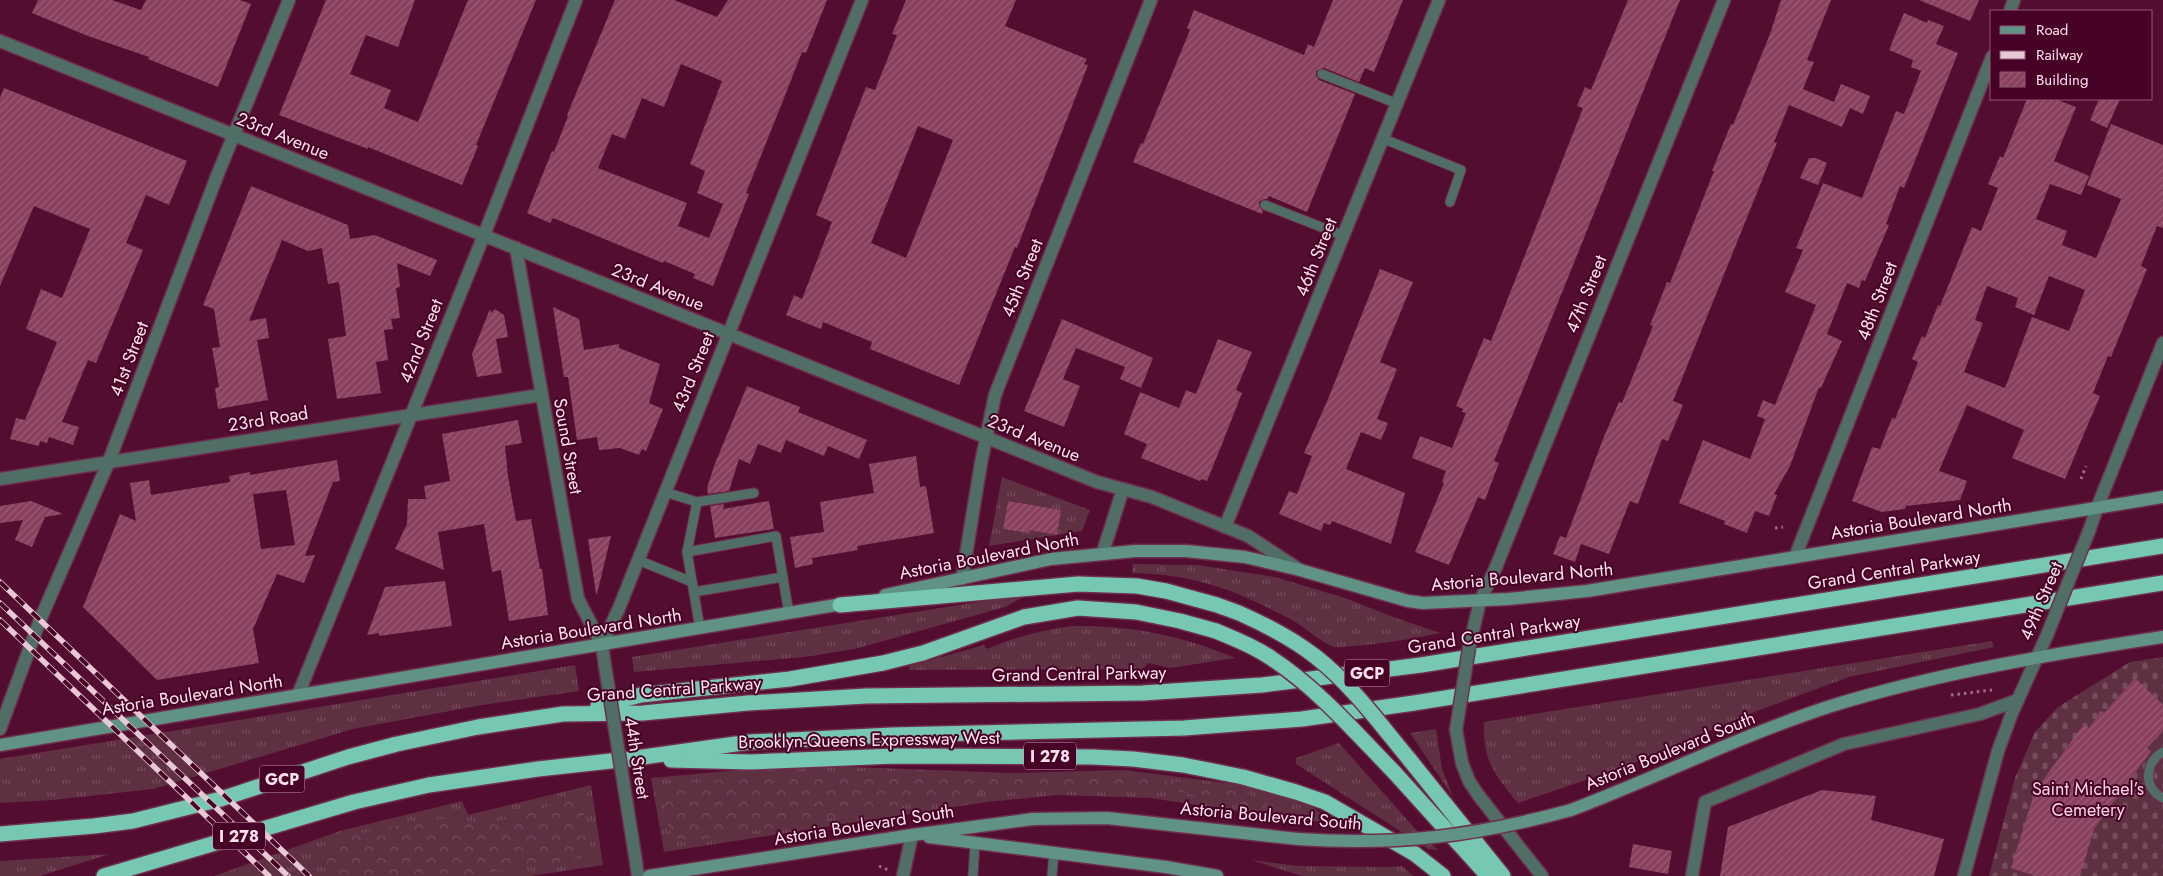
<svg xmlns="http://www.w3.org/2000/svg" width="2163" height="876" font-family="Jost,sans-serif">
<style>
.grass{fill:url(#grass-tufts);fill-rule:evenodd}
.forest{fill:url(#forest-crowns)}
.cemetery{fill:url(#cemetery-stones)}
.building{fill:url(#building-hatch);fill-rule:evenodd}
.lines{fill:none;stroke-linecap:round;stroke-linejoin:round}
.service-casing{stroke:#6e2f4e;stroke-width:11}
.minor-casing{stroke:#6e2f4e;stroke-width:15}
.tertiary-casing{stroke:#6e2f4e;stroke-width:15}
.secondary-casing{stroke:#6e2f4e;stroke-width:15}
.motorway-casing{stroke:#6e2f4e;stroke-width:18}
.path{stroke:#a16f86;stroke-width:3;stroke-dasharray:2.5 4;stroke-linecap:butt}
.service{stroke:#506e66;stroke-width:9}
.minor{stroke:#506e66;stroke-width:12}
.tertiary{stroke:#506e66;stroke-width:12}
.secondary{stroke:#609385;stroke-width:12}
.motorway{stroke:#77c8b3;stroke-width:15}
.rail-casing{stroke:#e8c8d4;stroke-width:5.5}
.rail{stroke:#470126;stroke-width:4;stroke-dasharray:11;stroke-linecap:butt}
.minor-bridge-casing{stroke:#6e2f4e;stroke-width:15;stroke-linecap:butt}
.tertiary-bridge-casing{stroke:#6e2f4e;stroke-width:15;stroke-linecap:butt}
.secondary-bridge-casing{stroke:#6e2f4e;stroke-width:15;stroke-linecap:butt}
.motorway-bridge-casing{stroke:#6e2f4e;stroke-width:18;stroke-linecap:butt}
.minor-bridge{stroke:#506e66;stroke-width:12}
.tertiary-bridge{stroke:#506e66;stroke-width:12}
.secondary-bridge{stroke:#609385;stroke-width:12}
.motorway-bridge{stroke:#77c8b3;stroke-width:15}
.labels{text-anchor:middle;dominant-baseline:central;stroke-width:4;stroke-linejoin:round;paint-order:stroke}
.shield{fill:#470126;stroke:#c69eb0;stroke-width:1}
.shield-label{font-size:16px;font-weight:bold;fill:#fde2eb}
.street-label{font-size:18px;fill:#fde2eb;stroke:#470126}
.park-label{font-size:18px;fill:#fad4e1;stroke:#470126}
</style>
<defs>
<pattern id="grass-tufts" width="24" height="20" patternUnits="userSpaceOnUse" patternTransform="scale(1.25)"><rect width="24" height="20" fill="#5f2f42"/><path d="M3 7l-1-3M5 7V3M7 7l1-3M15 17l-1-3M17 17v-4M19 17l1-3" fill="none" stroke="#774d5d"/></pattern>
<pattern id="forest-crowns" width="20" height="18" patternUnits="userSpaceOnUse" patternTransform="scale(1.25)"><rect width="20" height="18" fill="#5f2f42"/><path d="M2 6a3 3 0 1 1 6 0M12 15a3 3 0 1 1 6 0" fill="none" stroke="#774d5d"/></pattern>
<pattern id="cemetery-stones" width="16" height="16" patternUnits="userSpaceOnUse" patternTransform="scale(1.25)"><rect width="16" height="16" fill="#5f2f42"/><path d="M2 7V4a2 2 0 0 1 4 0v3zM10 15v-3a2 2 0 0 1 4 0v3z" fill="#774d5d"/></pattern>
<pattern id="building-hatch" width="6" height="6" patternUnits="userSpaceOnUse" patternTransform="scale(1.25)"><rect width="6" height="6" fill="#89405e"/><path d="M-1 1l2-2M0 6l6-6M5 7l2-2" fill="none" stroke="#9b5b75"/></pattern>
</defs>
<rect width="100%" height="100%" fill="#530d30"/>
<!-- grass -->
<g class="grass">
<path d="M1002 477 1090 510 1082 531 989 546ZM1008 501 1061 510 1056 535 1029 530 1028 533 1003 529Z"/>
<path d="M1133 564 1197 565 1275 577 1345 598 1396 618 1440 633C1411 639 1383 644 1353 646 1348 646 1339 648 1334 647 1319 641 1306 628 1292 620 1237 591 1196 574 1132 573Z"/>
<polygon points="1029,594 1005,607 855,649 804,657 634,672 632,657"/>
<path d="M1072 626C1129 625 1182 635 1235 658L1170 668 1148 663 1143 669 909 670V666L984 645 987 649C1015 637 1041 630 1072 626Z"/>
<path d="M1992 641 1994 647 1849 677 1749 714 1624 767 1518 803C1495 776 1482 759 1484 722Z"/>
<polygon points="575,665 579,691 482,705 353,729 153,789 53,800 0,803 0,759"/>
<polygon points="1436,729 1442,769 1453,797 1410,733"/>
<polygon points="1339,743 1418,832 1438,850 1428,849 1296,764 1296,758"/>
<polygon points="796,765 1014,773 1124,770 1242,785 1303,800 1334,823 1299,820 1150,798 1058,795 987,802 664,852 651,778"/>
<polygon points="591,785 603,865 531,876 214,876 340,831 462,801 468,815"/>
<polygon points="110,854 40,876 0,876 0,861"/>
<polygon points="1251,860 1299,866 1388,867 1402,866 1413,876 1302,876"/>
</g>
<!-- forest -->
<g class="forest">
<path d="M823 774 1025 779 1117 775 1188 783 1246 793 1278 808 1244 805 1174 791 1052 786 956 795 825 819 690 841 673 838C664 821 663 805 667 787L675 784 774 775Z"/>
<path d="M571 800 580 804C586 820 591 836 590 852L565 861 466 876H336L318 858 331 844 348 837 387 827 448 818 477 823 494 822Z"/>
</g>
<!-- cemetery -->
<polygon class="cemetery" points="2163,657 2163,876 1989,876 2015,778 2035,732 2058,707 2130,662"/>
<!-- building -->
<g class="building">
<polygon points="38,0 112,0 141,10 146,0 240,0 251,4 218,87 148,59 149,57 88,36 32,13"/>
<polygon points="326,0 415,0 398,47 366,35 350,74 391,90 384,108 418,122 468,0 536,0 476,145 478,146 462,185 368,147 368,149 279,115"/>
<path d="M615 0H674L717 17 728 0H827L806 53 802 52 784 98 746 193 749 194 713 286 693 278 695 274 664 261 663 263 553 218 550 223 527 213 552 151 554 152 568 116 567 115ZM681 64 722 81 690 164 705 171 697 193 723 204 709 238 678 226 687 203 598 168 612 134 625 139 642 98 664 107Z"/>
<path d="M906 0H1016L1005 26 1087 59 1084 64 1088 65 1017 248 1015 247 959 385 870 349 872 342 823 322 821 329 786 315 794 295 802 299 832 222 816 215 866 87 875 90 897 35 892 34ZM918 126 953 140 906 258 871 243Z"/>
<polygon points="1333,0 1403,0 1374,72 1365,68 1359,82 1324,68 1316,71 1316,75 1319,80 1355,94 1307,212 1269,196 1267,199 1264,199 1259,202 1259,206 1263,211 1262,214 1133,162 1141,143 1143,144 1190,30 1187,28 1194,10 1304,55 1308,44 1314,47"/>
<polygon points="1628,0 1680,0 1494,461 1499,463 1485,500 1478,497 1449,565 1415,552 1444,483 1442,482 1446,471 1412,458 1420,436 1452,448 1466,413 1462,412 1463,409 1456,406 1484,338 1491,341 1583,108 1577,106 1585,87 1591,90"/>
<polygon points="1781,0 1831,0 1807,60 1814,62 1803,89 1834,102 1841,84 1870,96 1863,114 1850,108 1842,127 1789,105 1774,142 1777,143 1673,401 1683,405 1668,441 1662,439 1638,504 1630,501 1609,554 1581,544 1575,562 1553,554 1560,536 1566,538 1603,439 1619,402 1622,403 1653,326 1650,325 1660,300 1667,282 1670,283 1714,171 1712,171 1731,124 1733,125 1770,34"/>
<polygon points="1919,0 1979,0 1970,21"/>
<polygon points="1904,13 1927,23 1928,20 1944,26 1936,44 1958,53 1904,188 1900,186 1886,224 1889,225 1865,281 1862,280 1859,288 1847,283 1827,334 1842,341 1821,388 1819,387 1790,466 1774,494 1777,495 1769,516 1755,511 1747,533 1724,524 1725,521 1679,503 1703,440 1750,459 1765,419 1757,416 1763,400 1775,405 1816,305 1785,292 1803,250 1796,248 1823,183 1862,198 1896,111 1904,114 1921,71 1911,67 1913,60 1889,50"/>
<polygon points="4,88 187,161 169,205 146,195 126,243 143,250 96,363 88,360 62,422 79,427 73,445 49,437 47,443 40,441 39,446 10,439 16,418 25,420 57,342 26,329 41,289 62,298 90,229 34,206 0,286 0,98"/>
<path d="M2027 99H2055L2076 107 2054 161 2089 176 2081 195 2050 184 2036 219 2067 231 2062 245 2096 258 2121 199 2087 185 2111 124 2163 145V228L2157 226 2141 266 2147 269 2111 357 2108 356 2093 393 2100 396 2065 479 2012 458 2024 430 1967 405 1939 471 1967 481 1960 500 1906 506 1905 509 1882 512 1852 501 1872 447 1880 449 1892 418 1895 419 1918 362 1912 359 1922 336 1925 338 1938 305 1940 306 1972 227 1981 231 1998 188 1988 184 2000 156 2003 158ZM2049 276 2085 290 2069 331 2032 317 2005 388 1964 372 1983 323 1975 320 1987 286 2018 298 2015 307 2034 315Z"/>
<polygon points="2099,99 2120,99 2107,128 2090,120"/>
<polygon points="1809,158 1816,158 1827,163 1818,185 1800,178"/>
<polygon points="251,186 348,225 350,239 375,235 437,260 430,276 397,263 400,287 396,288 400,318 391,319 393,329 384,330 388,360 376,362 381,393 337,399 328,339 346,336 339,282 328,284 322,248 308,251 282,240 249,321 266,318 269,338 257,340 268,400 218,409 215,388 219,387 212,348 220,347 214,309 203,305"/>
<polygon points="1380,269 1413,282 1380,362 1397,369 1377,419 1388,423 1381,440 1361,432 1346,469 1405,493 1391,544 1332,521 1330,525 1324,523 1321,531 1279,514 1289,491 1297,494 1312,456 1304,453 1328,399"/>
<polygon points="553,307 579,319 584,350 619,344 619,348 660,364 649,403 663,409 646,451 642,449 639,455 620,448 599,450 597,437 577,440 568,377 564,377"/>
<polygon points="490,309 491,313 495,309 504,315 508,337 496,339 502,373 477,377 472,354"/>
<polygon points="1062,319 1153,358 1141,388 1120,379 1125,367 1076,348 1063,379 1080,386 1064,427 1024,411"/>
<polygon points="1218,339 1252,352 1236,390 1242,393 1222,444 1207,481 1201,479 1200,481 1141,458 1147,444 1124,434 1140,392 1179,408 1186,390 1196,394"/>
<polygon points="747,386 800,407 798,412 867,440 859,459 828,446 824,456 786,440 781,453 758,444 750,464 739,459 729,491 708,494 707,488 714,466"/>
<polygon points="518,420 522,443 505,446 508,476 516,521 531,519 540,569 542,569 548,615 509,621 501,570 492,572 484,524 438,532 444,570 395,549 407,524 408,499 426,499 424,486 450,481 442,434"/>
<polygon points="916,456 920,487 926,486 934,533 857,546 858,550 812,558 813,564 795,568 790,537 824,532 820,502 874,493 869,464"/>
<path d="M337 460 340 481 333 482 305 556 315 555 304 583 277 574 253 629 259 663 157 680 83 607 120 514 136 521 130 483 149 480 151 495 230 482 229 476 250 472V475ZM286 490 295 545 261 549 253 494Z"/>
<polygon points="31,501 63,514 45,517 32,547 15,540 23,520 0,523 0,506"/>
<polygon points="769,501 774,529 715,538 710,506 724,504 723,509"/>
<polygon points="1008,501 1061,510 1057,535 1029,530 1028,533 1003,529"/>
<polygon points="611,536 597,594 596,594 588,539"/>
<polygon points="445,581 452,626 379,636 379,633 367,635 385,587"/>
<polygon points="2135,678 2163,705 2163,731 2147,748 2151,751 2094,829 2080,876 2036,876 2011,868 2035,791 2084,724 2089,728 2101,711 2104,713"/>
<polygon points="1822,790 1876,796 1871,820 1944,839 1934,876 1720,876 1728,827"/>
<polygon points="1633,844 1672,851 1668,874 1629,867"/>
</g>
<g class="lines">
<defs>
<g id="service">
<polyline points="1322,74 1398,104"/>
<polyline points="1384,139 1461,170 1450,202"/>
<polyline points="1265,205 1344,236"/>
<polyline points="665,492 697,502 687,552"/>
<polyline points="697,502 754,493"/>
<polyline points="638,560 692,582"/>
<polyline points="694,592 783,577"/>
<polyline points="700,629 687,552 776,536 789,614"/>
<path d="M2163 752C2144 763 2143 788 2163 798"/>
<polyline points="973,876 975,843"/>
<polyline points="1052,876 1054,852"/>
</g>
<g id="minor">
<polyline points="2010,11 2014,0"/>
<polyline points="0,41 1097,482 1152,497 1248,536 1300,570"/>
<polyline points="516,248 578,599 602,645 605,666"/>
<polyline points="0,479 541,395"/>
<polyline points="2097,508 2163,343"/>
<polyline points="1225,527 1439,0"/>
<polyline points="1103,552 1123,489"/>
<polyline points="1795,557 1992,57"/>
<polyline points="962,579 981,463 995,395 1151,0"/>
<polyline points="1480,601 1496,567 1724,0"/>
<polyline points="602,645 619,608 862,0"/>
<polyline points="298,695 484,235 576,0"/>
<polyline points="0,729 40,620 109,461 217,176 289,0"/>
<polyline points="636,862 638,876"/>
<polyline points="903,876 912,835"/>
<polyline points="1692,876 1705,802 1844,744 1980,714 2018,700"/>
</g>
<g id="tertiary">
<polyline points="2089,531 2097,508"/>
<polyline points="1469,648 1480,601"/>
<polyline points="1456,730 1462,763 1469,781 1479,796 1542,876"/>
<polyline points="1964,876 1998,751 2012,713 2047,635"/>
</g>
<g id="secondary">
<polyline points="885,595 1051,559 1135,551 1186,551 1245,557 1300,570 1408,601 1423,603 1508,599 1587,591 2163,497"/>
<polyline points="0,745 848,603"/>
<path d="M1571 810C1658 777 1742 735 1831 706 1937 673 2053 654 2163 637"/>
<polyline points="929,837 1166,867 1217,876"/>
<polyline points="649,876 912,835 1033,819 1107,818 1298,839"/>
</g>
<g id="motorway">
<polyline points="840,605 1078,584 1137,586 1166,591 1217,605 1239,613"/>
<polyline points="598,706 641,695 790,679 883,663 923,653 1024,617 1078,608 1136,612 1180,621 1216,631"/>
<polyline points="1409,759 1503,876"/>
<polyline points="671,760 751,762 895,756 1093,757 1133,759 1183,765 1243,777 1296,792 1325,802 1415,854 1443,876"/>
<polyline points="1394,772 1488,876"/>
<polyline points="0,834 94,826 133,821 221,799 348,757 397,744 478,727 563,714 643,713 748,703 866,696 1143,693 1262,685 1421,665 2163,546"/>
<polyline points="104,876 354,802 429,785 538,769 629,759 750,742 892,735 1184,728 1302,719 1414,703 2163,583"/>
</g>
</defs>
<!-- service casing -->
<use href="#service" class="service-casing"/>
<!-- minor casing -->
<use href="#minor" class="minor-casing"/>
<!-- tertiary casing -->
<use href="#tertiary" class="tertiary-casing"/>
<!-- secondary casing -->
<use href="#secondary" class="secondary-casing"/>
<!-- motorway casing -->
<use href="#motorway" class="motorway-casing"/>
<!-- path -->
<g class="path">
<polyline points="2081,479 2086,466"/>
<polyline points="1775,528 1783,527"/>
<polyline points="1951,695 1992,690"/>
<polyline points="879,866 888,870"/>
</g>
<!-- service -->
<use href="#service" class="service"/>
<!-- minor -->
<use href="#minor" class="minor"/>
<!-- tertiary -->
<use href="#tertiary" class="tertiary"/>
<!-- secondary -->
<use href="#secondary" class="secondary"/>
<!-- motorway -->
<use href="#motorway" class="motorway"/>
<defs>
<g id="rail">
<polyline points="0,582 309,876"/>
<polyline points="0,603 288,876"/>
<polyline points="0,620 269,876"/>
</g>
</defs>
<!-- rail casing -->
<use href="#rail" class="rail-casing"/>
<!-- rail -->
<use href="#rail" class="rail"/>
<defs>
<polyline id="minor-bridge" points="605,666 636,862"/>
<g id="tertiary-bridge">
<polyline points="2047,635 2089,531"/>
<polyline points="1456,730 1469,648"/>
</g>
<path id="secondary-bridge" d="M1298 839C1397 846 1476 836 1571 810"/>
<g id="motorway-bridge">
<path d="M1239 613C1266 625 1292 638 1316 657 1352 685 1380 724 1409 759"/>
<path d="M1216 631C1235 639 1254 646 1271 658 1317 688 1355 732 1394 772"/>
</g>
</defs>
<!-- minor-bridge casing -->
<use href="#minor-bridge" class="minor-bridge-casing"/>
<!-- tertiary-bridge casing -->
<use href="#tertiary-bridge" class="tertiary-bridge-casing"/>
<!-- secondary-bridge casing -->
<use href="#secondary-bridge" class="secondary-bridge-casing"/>
<!-- motorway-bridge casing -->
<use href="#motorway-bridge" class="motorway-bridge-casing"/>
<!-- minor-bridge -->
<use href="#minor-bridge" class="minor-bridge"/>
<!-- tertiary-bridge -->
<use href="#tertiary-bridge" class="tertiary-bridge"/>
<!-- secondary-bridge -->
<use href="#secondary-bridge" class="secondary-bridge"/>
<!-- motorway-bridge -->
<use href="#motorway-bridge" class="motorway-bridge"/>
</g>
<g class="labels">
<!-- shield labels -->
<g class="shield">
<rect x="1344.5" y="659.5" width="45" height="27" rx="4"/>
<rect x="1024" y="742.5" width="52" height="27" rx="4"/>
<rect x="259.5" y="765.5" width="45" height="27" rx="4"/>
<rect x="213" y="822.5" width="52" height="27" rx="4"/>
</g>
<g class="shield-label">
<text x="1367" y="673">GCP</text>
<text x="1050" y="756">I 278</text>
<text x="282" y="779">GCP</text>
<text x="239" y="836">I 278</text>
</g>
<!-- street labels -->
<g class="street-label">
<text transform="translate(283 136) rotate(22)">23rd Avenue</text>
<text transform="translate(1316 257) rotate(-68)">46th Street</text>
<text transform="translate(1022 278) rotate(-68)">45th Street</text>
<text transform="translate(658 287) rotate(22)">23rd Avenue</text>
<text transform="translate(1586 294) rotate(-68)">47th Street</text>
<text transform="translate(1877 301) rotate(-69)">48th Street</text>
<text transform="translate(421 341) rotate(-68)">42nd Street</text>
<text transform="translate(129 359) rotate(-69)">41st Street</text>
<text transform="translate(693 372) rotate(-68)">43rd Street</text>
<text transform="translate(268 419) rotate(-9)">23rd Road</text>
<text transform="translate(1034 438) rotate(22)">23rd Avenue</text>
<text transform="translate(568 446) rotate(80)">Sound Street</text>
<text transform="translate(1921 519) rotate(-9)">Astoria Boulevard North</text>
<text transform="translate(989 556) rotate(-11)">Astoria Boulevard North</text>
<text transform="translate(1894 570) rotate(-9)">Grand Central Parkway</text>
<text transform="translate(1522 577) rotate(-5)">Astoria Boulevard North</text>
<text transform="translate(2041 601) rotate(-67)">49th Street</text>
<text transform="translate(591 629) rotate(-9)">Astoria Boulevard North</text>
<text transform="translate(1494 634) rotate(-9)">Grand Central Parkway</text>
<text transform="translate(1079 674) rotate(-1)">Grand Central Parkway</text>
<text transform="translate(674 689) rotate(-4)">Grand Central Parkway</text>
<text transform="translate(192 695) rotate(-9)">Astoria Boulevard North</text>
<text transform="translate(869 740) rotate(-1)">Brooklyn-Queens Expressway West</text>
<text transform="translate(1670 751) rotate(-22)">Astoria Boulevard South</text>
<text transform="translate(637 758) rotate(81)">44th Street</text>
<text transform="translate(1271 816) rotate(5)">Astoria Boulevard South</text>
<text transform="translate(864 825) rotate(-9)">Astoria Boulevard South</text>
</g>
<!-- park labels -->
<g class="park-label">
<text x="2088" y="789">Saint Michael’s<tspan x="2088" dy="21">Cemetery</tspan></text>
</g>
</g>
<!-- legend -->
<rect x="1990" y="10" width="162" height="90" fill="#470126" stroke="#905b75"/>
<rect x="2000" y="26" width="25" height="8" fill="#609385" stroke="#905b75"/>
<text x="2036" y="35" font-size="15" fill="#fde2eb">Road</text>
<rect x="2000" y="51" width="25" height="8" fill="#e8c8d4" stroke="#905b75"/>
<text x="2036" y="60" font-size="15" fill="#fde2eb">Railway</text>
<rect x="2000" y="72" width="25" height="15" fill="url(#building-hatch)" stroke="#905b75"/>
<text x="2036" y="85" font-size="15" fill="#fde2eb">Building</text>
</svg>
